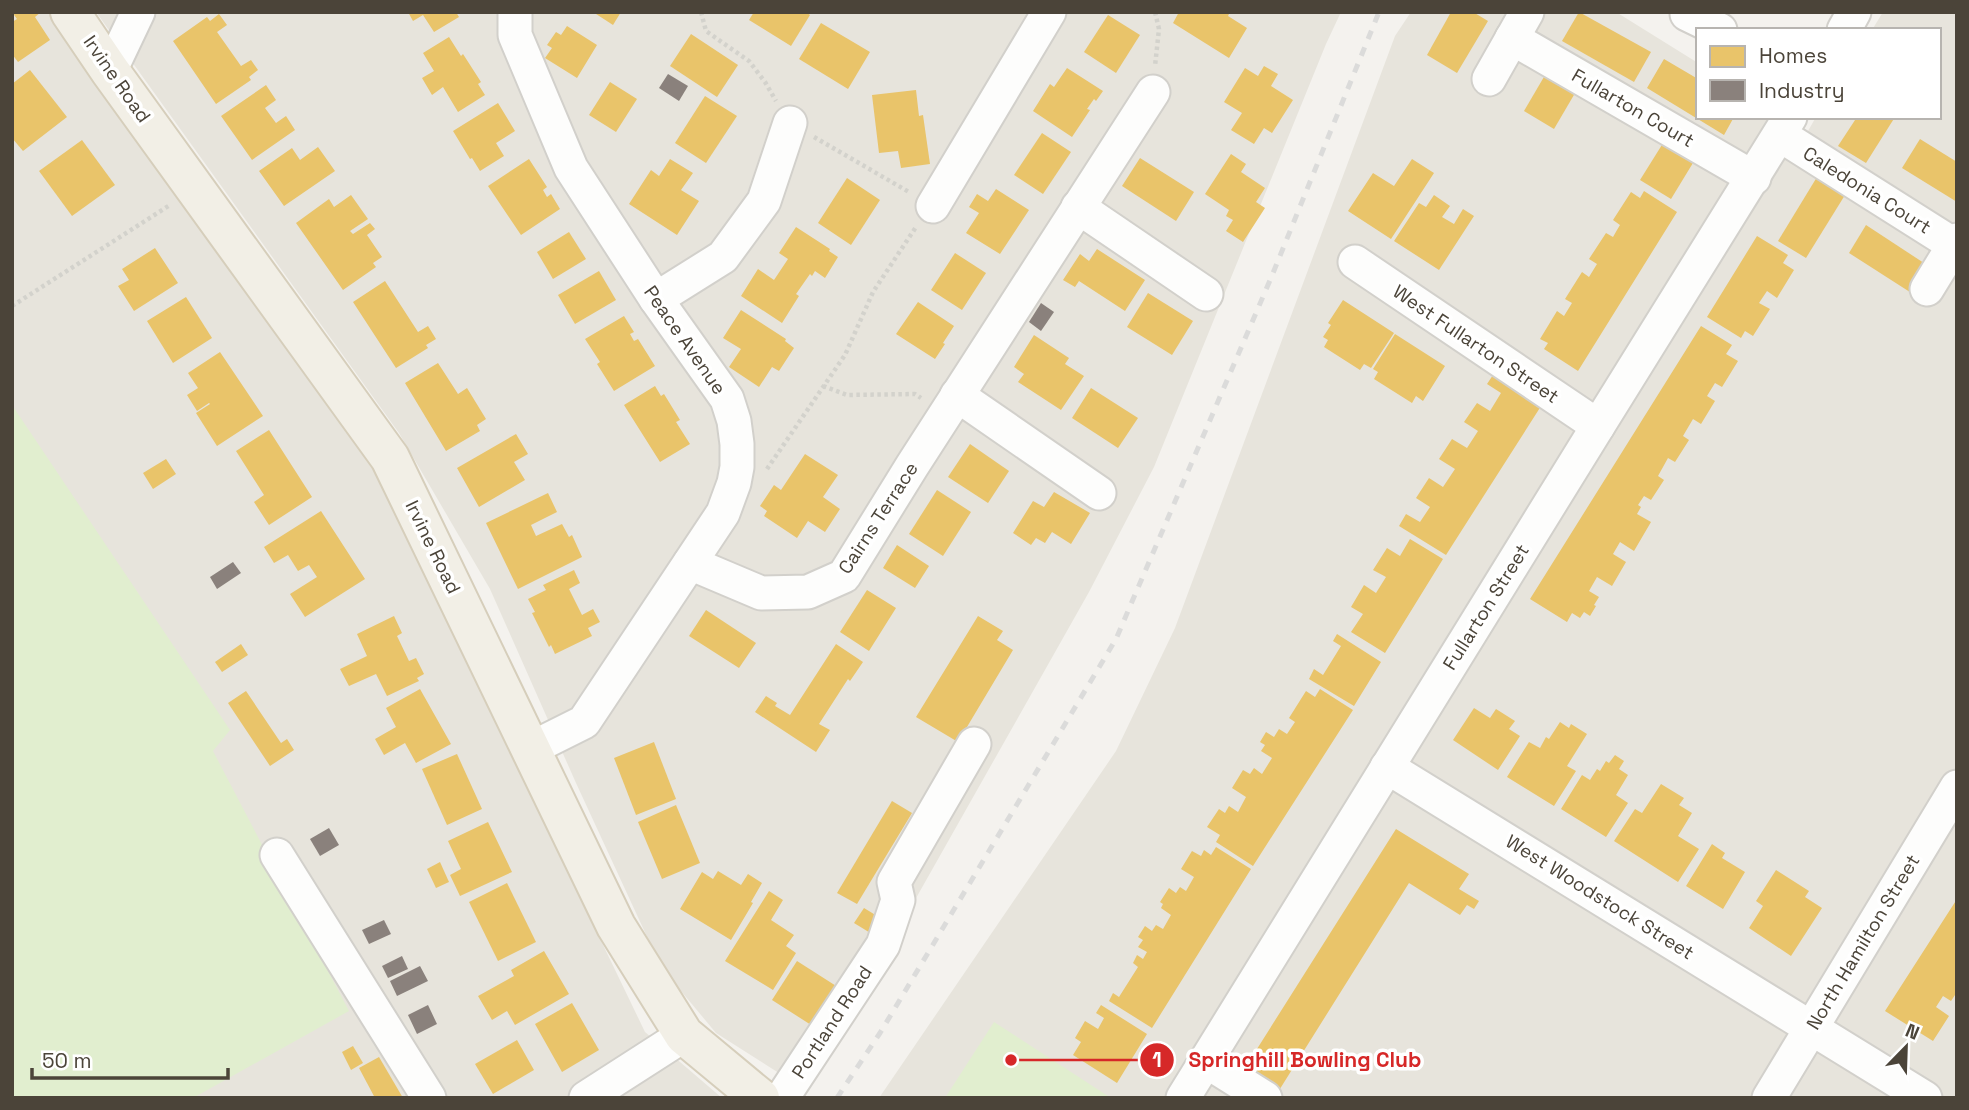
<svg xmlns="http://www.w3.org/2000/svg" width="1969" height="1110" font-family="'Space Grotesk',sans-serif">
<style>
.residential{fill:#e7e4dc}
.green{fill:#e1eecf}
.homes{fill:#e9c46a}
.industry{fill:#8a817c}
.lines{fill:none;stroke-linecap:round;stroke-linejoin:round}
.minor-casing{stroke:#d2d0cb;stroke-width:37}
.major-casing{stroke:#d6cebb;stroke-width:42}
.path{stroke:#d3d2cc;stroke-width:4.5;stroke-dasharray:3.5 3.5;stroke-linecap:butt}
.minor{stroke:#fdfdfc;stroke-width:33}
.major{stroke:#f2efe6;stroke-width:38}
.rail{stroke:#dbdbda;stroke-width:5;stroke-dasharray:9 9;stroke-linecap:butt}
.labels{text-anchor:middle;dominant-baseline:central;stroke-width:7;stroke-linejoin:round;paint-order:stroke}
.street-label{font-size:19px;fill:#4b4439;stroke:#fff}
.leader{fill:none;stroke:#d62828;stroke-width:2.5}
.callout-dot{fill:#d62828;stroke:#fff;stroke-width:2.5}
.mark-label{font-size:21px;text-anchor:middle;font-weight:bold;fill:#fff}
.callout-label{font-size:21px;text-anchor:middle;font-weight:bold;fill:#d62828;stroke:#fff;stroke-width:7;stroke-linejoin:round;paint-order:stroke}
</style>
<rect width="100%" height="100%" fill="#f4f2ee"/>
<!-- residential -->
<g class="residential">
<polygon points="12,12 55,12 376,474 645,1032 722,1098 12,1098"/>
<polygon points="96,12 1341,12 1326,44 1154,467 1089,592 807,1091 716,1033 661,967 576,783 490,589 399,433"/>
<polygon points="1411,12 1616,12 1698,63 1698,117 1786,117 1808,131 1816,117 1939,117 1939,30 1872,30 1883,12 1957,12 1957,1098 879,1098 1116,751 1175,628 1395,36"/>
</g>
<!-- green -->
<g class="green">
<polygon points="12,405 230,730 213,751 349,1011 193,1098 12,1098"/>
<polygon points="994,1022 1111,1098 945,1098"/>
</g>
<!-- homes -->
<g class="homes">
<polygon points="12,12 41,12 35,17 50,40 18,62 12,54 12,22 17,19"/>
<polygon points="408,12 456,12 459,17 434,32 423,15 413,21"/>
<polygon points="593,12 621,12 613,25"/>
<polygon points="754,12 806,12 810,15 791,46 749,20"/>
<polygon points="1179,12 1230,12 1228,16 1247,28 1229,58 1173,23"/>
<polygon points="1451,12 1473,12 1488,21 1457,73 1427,55"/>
<polygon points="1579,12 1651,52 1634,82 1562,41"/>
<polygon points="219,14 227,25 217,32 241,66 251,60 258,70 249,77 251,80 216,104 173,41 207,17 210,21"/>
<polygon points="1108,15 1140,35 1116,73 1084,52"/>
<polygon points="821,23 870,52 848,89 799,59"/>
<polygon points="567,26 597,45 577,78 545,58 552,48 547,45 556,32 561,35"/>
<polygon points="691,34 738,65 717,97 670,66"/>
<polygon points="449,37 461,56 463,54 481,82 478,84 485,95 458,112 443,87 432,95 422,78 434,71 423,53"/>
<polygon points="1664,59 1698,79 1698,117 1734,117 1724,135 1647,88"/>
<polygon points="1264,66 1278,74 1271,86 1293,100 1272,133 1264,128 1254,144 1231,130 1242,113 1224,102 1245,68 1258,76"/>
<polygon points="1067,68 1103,91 1096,101 1094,99 1087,109 1090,110 1072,137 1033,111 1050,84 1054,87"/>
<polygon points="30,70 67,117 23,151 12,138 12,84"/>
<polygon points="1548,70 1578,88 1554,129 1524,111"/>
<polygon points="610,82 637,99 616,132 589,115"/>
<polygon points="266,85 276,100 265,108 276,123 286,116 295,130 252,160 221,116"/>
<polygon points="916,90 919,116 923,115 930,164 901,168 898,151 879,153 872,95"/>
<polygon points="705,96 737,116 706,163 675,143"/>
<polygon points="498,103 515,131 496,143 504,156 480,171 472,158 470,159 453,131"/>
<polygon points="1857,117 1895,117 1866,163 1838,146"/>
<polygon points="1042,133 1071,152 1043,194 1014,175"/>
<polygon points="1920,139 1957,162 1957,202 1902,168"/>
<polygon points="82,140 115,185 72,216 39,171"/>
<polygon points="1665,140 1696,158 1671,199 1640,180"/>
<polygon points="318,147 335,171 284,206 259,171 292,148 300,160"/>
<polygon points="1231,154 1246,164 1241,172 1265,188 1256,202 1265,208 1243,242 1226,231 1233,220 1226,216 1229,210 1205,194"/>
<polygon points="1140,158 1194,192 1176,221 1122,186"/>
<polygon points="529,159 547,187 543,190 547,197 551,194 560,209 521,235 488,186"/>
<polygon points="670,159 693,173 681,190 699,201 677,235 629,204 651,170 659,176"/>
<polygon points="1412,159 1434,173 1391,239 1348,211 1373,173 1394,186"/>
<polygon points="1817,177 1845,195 1806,258 1778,241"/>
<polygon points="847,178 880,200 851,245 818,223"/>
<polygon points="996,189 1029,210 1000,254 966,233 979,213 969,207 977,194 988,201"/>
<polygon points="1644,191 1677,212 1578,371 1544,349 1548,343 1540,339 1557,311 1564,316 1572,303 1565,299 1582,272 1589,277 1597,264 1589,259 1606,233 1613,237 1617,230 1620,225 1613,220 1631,192 1640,198"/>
<polygon points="351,195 368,219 350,231 353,234 370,223 375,229 367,235 382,257 373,263 376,267 343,290 296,223 329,199 334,207"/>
<polygon points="1434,195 1450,206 1442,217 1454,224 1463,209 1474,216 1439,270 1394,241 1419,203 1426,207"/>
<polygon points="1866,225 1930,267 1913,294 1849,253"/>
<polygon points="796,227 830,249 829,251 838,257 825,278 815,271 812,276 810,274 796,294 799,296 782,323 741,296 758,269 774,280 788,259 779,253"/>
<polygon points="569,232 586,259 553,279 537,252"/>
<polygon points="1757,236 1788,255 1783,263 1794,270 1777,298 1767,291 1759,303 1770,309 1753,336 1745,331 1741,338 1707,317"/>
<polygon points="155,248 178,283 134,311 118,286 129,280 122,269"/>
<polygon points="1097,249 1145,280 1125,311 1079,281 1075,287 1063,280 1080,254 1089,261"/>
<polygon points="955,253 986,273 962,310 931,290"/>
<polygon points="599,271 616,300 575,324 558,295"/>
<polygon points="385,281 418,332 428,326 436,339 426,345 428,348 396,368 353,302"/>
<polygon points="1148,293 1193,321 1172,355 1127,327"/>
<polygon points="186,297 212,338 173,363 147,321"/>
<polygon points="1343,300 1394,333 1371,368 1364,364 1360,370 1324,347 1328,340 1323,337 1331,325 1328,323"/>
<polygon points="918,302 954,326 943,343 945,344 935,359 896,334"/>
<polygon points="741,310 786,339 785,341 794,348 779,371 772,367 759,387 729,367 741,349 723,338"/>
<polygon points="624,316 634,332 630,334 634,341 638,339 655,366 614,391 597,364 600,362 585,339"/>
<polygon points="1701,326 1732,345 1726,354 1738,361 1722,387 1715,383 1707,396 1715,401 1701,424 1693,419 1683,436 1689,440 1675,462 1668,458 1658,476 1664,480 1651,500 1644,496 1638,505 1641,507 1637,514 1651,522 1634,551 1620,542 1613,554 1626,562 1612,586 1597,577 1589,591 1599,597 1594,605 1596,606 1590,616 1584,612 1580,618 1572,613 1567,622 1530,599"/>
<polygon points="1395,334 1445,366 1423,401 1416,396 1412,403 1374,379 1378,372 1373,369"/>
<polygon points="1034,335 1069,358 1065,364 1084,376 1061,410 1018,382 1024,374 1014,367"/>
<polygon points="220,352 263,416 217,446 196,413 210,404 209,403 197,411 187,395 198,388 188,373"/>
<polygon points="438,363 458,394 467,388 486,419 477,425 480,431 446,451 405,383"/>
<polygon points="1495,372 1543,403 1446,555 1399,526 1406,514 1420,522 1430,507 1416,498 1429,478 1443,487 1455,469 1439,459 1452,439 1467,448 1478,431 1464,422 1477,403 1490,411 1501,393 1487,384"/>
<polygon points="655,386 661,396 664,394 680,420 676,422 690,444 660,462 624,405"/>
<polygon points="1091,388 1138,418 1118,448 1072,418"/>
<polygon points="269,430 312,497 269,525 254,502 264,495 236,451"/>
<polygon points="516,434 528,454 514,462 525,480 479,507 457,468"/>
<polygon points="970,444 1009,471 988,503 948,477"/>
<polygon points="805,454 838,475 823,497 840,509 825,532 808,521 797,538 764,516 767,511 760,506 774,485 781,490"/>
<polygon points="166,459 176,474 153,489 143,473"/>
<polygon points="937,490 971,512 943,556 909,534"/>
<polygon points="1054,492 1090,513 1071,544 1052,532 1045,543 1036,538 1031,545 1013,533 1033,501 1044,507"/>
<polygon points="548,493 557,512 531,525 536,536 562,524 569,537 572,535 582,557 518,589 486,523"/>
<polygon points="321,511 365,579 305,617 290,594 317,577 309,565 298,571 288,555 274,563 264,547"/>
<polygon points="1410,539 1443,559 1385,653 1351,632 1363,614 1351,607 1364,585 1376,593 1386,577 1373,570 1387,548 1400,556"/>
<polygon points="897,545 929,566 915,588 883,568"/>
<polygon points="574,570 580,583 569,589 582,615 593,609 600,622 588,628 592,636 555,654 551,645 549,647 532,613 535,612 528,599 546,590 543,585"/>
<polygon points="867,590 896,608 869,651 840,632"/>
<polygon points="706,610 756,643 739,668 689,636"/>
<polygon points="394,616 402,633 397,636 409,661 416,658 424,674 417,678 419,681 387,696 376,674 349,686 340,669 367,656 357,634"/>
<polygon points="978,616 1003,631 997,640 1013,650 958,742 916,717"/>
<polygon points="1337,634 1381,662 1354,706 1309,679 1314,669 1323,675 1341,646 1333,641"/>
<polygon points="241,644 248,655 222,672 215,662"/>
<polygon points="836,644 863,662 850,681 848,679 819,724 830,730 816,752 755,712 766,696 777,703 775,706 790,715"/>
<polygon points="420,689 451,744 416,763 405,743 384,755 375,739 396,727 386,708"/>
<polygon points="1320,689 1353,710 1253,866 1216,842 1220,835 1207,827 1219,809 1225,813 1229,806 1238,812 1246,797 1232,788 1243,770 1250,774 1254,768 1262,774 1272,758 1261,751 1265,745 1260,742 1266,732 1274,737 1279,729 1287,734 1295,722 1289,718 1306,691 1315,697"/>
<polygon points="246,691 281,743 287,739 294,750 270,766 228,703"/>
<polygon points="1474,708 1490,718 1496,709 1515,721 1509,729 1520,736 1498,770 1453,740"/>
<polygon points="1560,722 1569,728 1571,724 1587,734 1567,766 1576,771 1554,806 1507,777 1529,742 1540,748 1546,737 1549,739"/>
<polygon points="654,742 676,799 636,815 614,758"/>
<polygon points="457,754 482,809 447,825 422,769"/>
<polygon points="1615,755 1624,761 1619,769 1628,775 1616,795 1628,803 1606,837 1561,809 1582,775 1590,780 1597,769 1600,771 1606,761 1609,763"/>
<polygon points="1661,784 1684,798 1679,805 1692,813 1678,836 1699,849 1678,882 1614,841 1635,809 1642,813"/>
<polygon points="892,801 912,813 857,904 837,893"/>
<polygon points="676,805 700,863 662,879 638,822"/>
<polygon points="488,822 512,872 460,896 450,875 461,869 448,841"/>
<polygon points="1396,829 1469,874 1459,889 1479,901 1474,909 1467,905 1460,915 1409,883 1278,1092 1243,1071"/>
<polygon points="1712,844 1725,853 1722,858 1745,872 1723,909 1686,886"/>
<polygon points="1216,847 1251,869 1152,1028 1109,1001 1113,993 1119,997 1138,967 1133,963 1137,955 1143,959 1147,952 1138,947 1143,940 1138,937 1145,926 1152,931 1156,925 1163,929 1171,915 1161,908 1163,904 1160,902 1169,888 1176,893 1180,887 1186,891 1194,877 1181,869 1192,851 1201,856 1204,850 1211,855"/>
<polygon points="440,862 449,882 436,888 427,869"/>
<polygon points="1776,870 1809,891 1805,897 1822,908 1791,956 1749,928 1763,906 1756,901"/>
<polygon points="718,871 741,885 748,874 762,883 751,902 753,903 731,940 680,909 702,872 713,879"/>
<polygon points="507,883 536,942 498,961 469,902"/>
<polygon points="769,891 783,900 771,920 794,935 786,946 796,953 773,990 725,961"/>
<polygon points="1957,899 1957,975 1955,978 1957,979 1957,992 1951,1001 1943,996 1936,1007 1949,1016 1933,1041 1885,1011"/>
<polygon points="864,908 882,919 872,934 854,923"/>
<polygon points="544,951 569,994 515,1025 507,1011 492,1020 478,996 514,976 511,970"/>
<polygon points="797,961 844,991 819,1030 772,1000"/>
<polygon points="572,1003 599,1050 562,1072 535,1024"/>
<polygon points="1101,1005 1147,1034 1117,1083 1073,1055 1081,1042 1075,1038 1085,1021 1098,1029 1104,1018 1096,1013"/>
<polygon points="517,1040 534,1070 493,1094 475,1064"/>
<polygon points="353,1046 363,1063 351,1070 342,1052"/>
<polygon points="379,1057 403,1098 375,1098 359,1068"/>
</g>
<!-- industry -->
<g class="industry">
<polygon points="668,74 688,86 679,101 659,88"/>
<polygon points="1041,303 1054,312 1041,331 1029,322"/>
<polygon points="233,562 241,573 217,589 210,577"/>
<polygon points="329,828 339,845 320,856 310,839"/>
<polygon points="384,920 391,934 369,944 362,930"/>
<polygon points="402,956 408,969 388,978 382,966"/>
<polygon points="420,966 428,981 397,996 390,981"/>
<polygon points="428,1005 437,1024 417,1034 408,1015"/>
</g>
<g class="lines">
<defs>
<g id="minor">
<polyline points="515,12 515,35 571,168 656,299 727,399 734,421 737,444 737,467 734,483 723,513 584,722 530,749"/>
<polyline points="1687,14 1720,30"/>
<polyline points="1844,30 1854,12"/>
<polyline points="1512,38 1754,178"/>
<polyline points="110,71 138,12"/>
<polyline points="1489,79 1527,12"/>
<polyline points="1780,135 1954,245"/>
<polyline points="933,206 1049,12"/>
<polyline points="1078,207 1206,294"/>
<polyline points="1355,262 1598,426"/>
<polyline points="1927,289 1957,240"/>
<polyline points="656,299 723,257 764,201 790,123"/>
<polyline points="957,395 1099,493"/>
<polyline points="690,563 761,593 808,592 844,576 912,466 1153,92"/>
<polyline points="1387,767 1925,1098"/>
<polyline points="277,855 429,1098"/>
<polyline points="1206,1061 1265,1098"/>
<polyline points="586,1098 684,1035"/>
<polyline points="782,1098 883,945 898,900 894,882 974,744"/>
<polyline points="1183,1098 1598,426 1790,117"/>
<polyline points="1769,1098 1957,787"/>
</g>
<polyline id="major" points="70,12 110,71 390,458 616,926 684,1035 760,1098"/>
</defs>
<!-- minor casing -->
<use href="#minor" class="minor-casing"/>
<!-- major casing -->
<use href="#major" class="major-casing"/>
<!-- path -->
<g class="path">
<polyline points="701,12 706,31 749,61 765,82 776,101"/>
<polyline points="1155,12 1159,29 1155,66"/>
<polyline points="814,137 909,192"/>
<polyline points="12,306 170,205"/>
<polyline points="823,386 847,395 915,394 921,398"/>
<polyline points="767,469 845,355 873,292 916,227"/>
</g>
<!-- minor -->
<use href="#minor" class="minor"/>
<!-- major -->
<use href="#major" class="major"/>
<!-- rail -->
<polyline class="rail" points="837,1098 880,1033 1116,639 1271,278 1379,12"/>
</g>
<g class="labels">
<!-- street labels -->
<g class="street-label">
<text transform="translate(117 79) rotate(55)">Irvine Road</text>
<text transform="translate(1633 108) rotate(30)">Fullarton Court</text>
<text transform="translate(1867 190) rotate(32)">Caledonia Court</text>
<text transform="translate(685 340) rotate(55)">Peace Avenue</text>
<text transform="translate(1476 344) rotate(34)">West Fullarton Street</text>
<text transform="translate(878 518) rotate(-57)">Cairns Terrace</text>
<text transform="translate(433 547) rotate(64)">Irvine Road</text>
<text transform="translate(1486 607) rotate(-58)">Fullarton Street</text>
<text transform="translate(1600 897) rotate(32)">West Woodstock Street</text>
<text transform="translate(1863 942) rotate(-59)">North Hamilton Street</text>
<text transform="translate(832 1022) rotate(-57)">Portland Road</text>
</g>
</g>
<!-- callouts -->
<path class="leader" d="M1011 1060L1157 1060"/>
<g class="callout-dot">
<circle cx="1011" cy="1060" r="7"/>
<circle cx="1157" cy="1060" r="18"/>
</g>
<g class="mark-label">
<text x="1157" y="1067">1</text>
</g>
<g class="callout-label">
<text x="1305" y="1067">Springhill Bowling Club</text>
</g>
<!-- border -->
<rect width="1969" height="1110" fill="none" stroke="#4b4439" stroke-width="28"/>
<!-- legend -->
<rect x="1696" y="28" width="245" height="91" fill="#ffffff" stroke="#b7b4b0" stroke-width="2"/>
<rect x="1710" y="46" width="35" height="21" fill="#e9c46a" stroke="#b7b4b0" stroke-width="2"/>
<text x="1759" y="63" font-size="21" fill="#4b4439">Homes</text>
<rect x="1710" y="80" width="35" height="21" fill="#8a817c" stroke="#b7b4b0" stroke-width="2"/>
<text x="1759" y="98" font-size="21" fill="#4b4439">Industry</text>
<!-- north arrow -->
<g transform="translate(1906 1047) rotate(23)" stroke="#ffffff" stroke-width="5" paint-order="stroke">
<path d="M0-5L12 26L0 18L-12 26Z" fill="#4b4439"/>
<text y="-10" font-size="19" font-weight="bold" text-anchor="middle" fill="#4b4439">N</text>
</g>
<!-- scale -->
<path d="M32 1068v10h196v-10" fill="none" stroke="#4b4439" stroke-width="3.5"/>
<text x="42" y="1068" font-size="21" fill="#4b4439" stroke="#ffffff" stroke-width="5" paint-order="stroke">50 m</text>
</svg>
